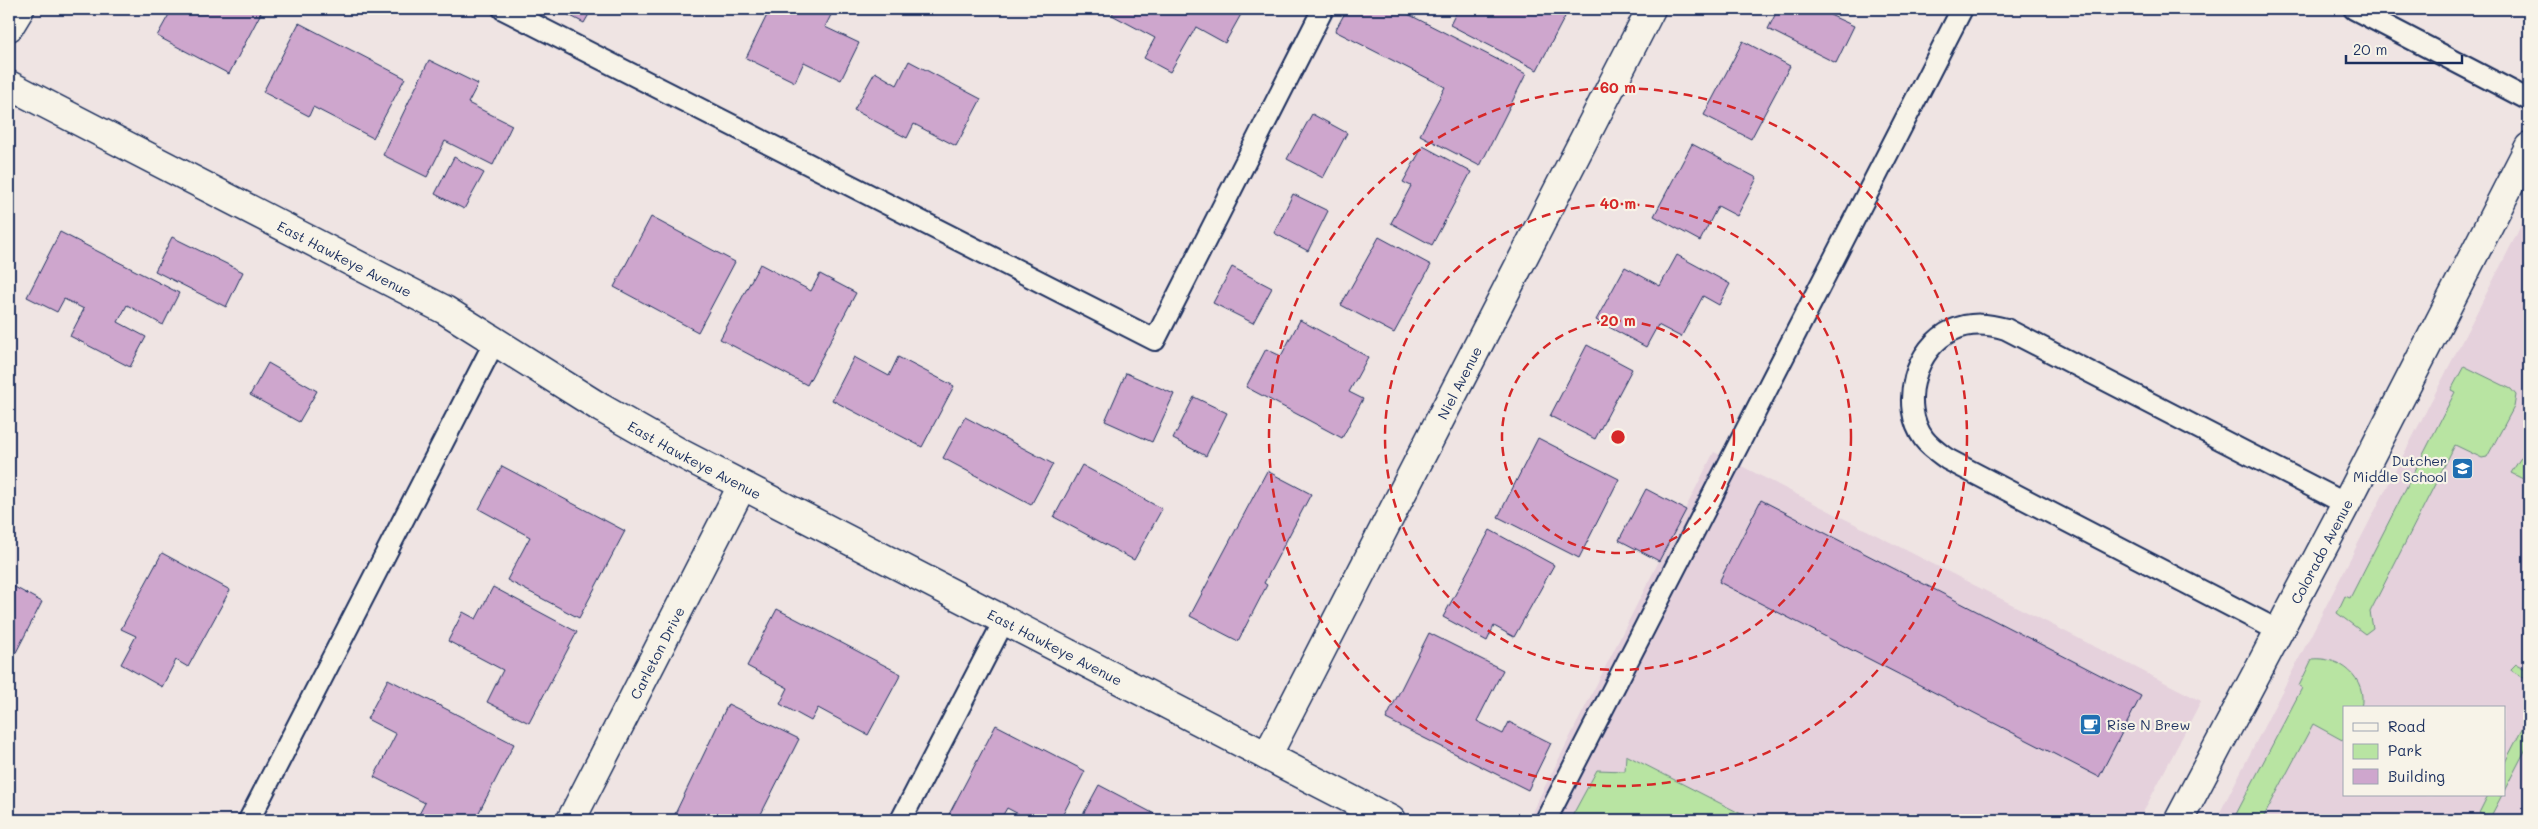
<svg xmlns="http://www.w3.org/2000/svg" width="2538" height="829" font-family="Mali,sans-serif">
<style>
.built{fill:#e5d1dc;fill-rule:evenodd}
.green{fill:#b8e4a2;stroke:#6a8a80}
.building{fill:#cea6cd;stroke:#1b2f5e}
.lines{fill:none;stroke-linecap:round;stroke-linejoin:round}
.service-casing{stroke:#1b2f5e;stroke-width:24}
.minor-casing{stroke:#1b2f5e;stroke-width:31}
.tertiary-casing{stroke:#1b2f5e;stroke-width:31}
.service{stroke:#f7f3e8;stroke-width:20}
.minor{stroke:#f7f3e8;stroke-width:28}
.tertiary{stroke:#f7f3e8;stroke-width:28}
.ring{fill:none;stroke:#d62828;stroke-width:2.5;stroke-dasharray:9 6}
.labels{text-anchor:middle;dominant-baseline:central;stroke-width:4.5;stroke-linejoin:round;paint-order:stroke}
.street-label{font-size:14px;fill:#1b2f5e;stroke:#f7f3e8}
.poi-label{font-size:14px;fill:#1b2f5e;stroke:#f7f3e8;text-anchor:end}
.centre{fill:#d62828;stroke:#f7f3e8;stroke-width:2.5}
.ring-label{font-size:15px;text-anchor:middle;font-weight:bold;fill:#d62828;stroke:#f7f3e8;stroke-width:4.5;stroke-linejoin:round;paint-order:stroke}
</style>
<rect width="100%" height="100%" fill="#efe4e3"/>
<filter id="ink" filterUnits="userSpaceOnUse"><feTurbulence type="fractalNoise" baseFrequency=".02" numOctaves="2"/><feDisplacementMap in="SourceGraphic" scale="10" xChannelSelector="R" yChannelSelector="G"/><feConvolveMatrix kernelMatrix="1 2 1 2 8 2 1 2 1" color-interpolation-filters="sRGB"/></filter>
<g filter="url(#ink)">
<!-- built -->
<g class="built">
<path d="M2529 210V820H2216L2500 267ZM2344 708H2504V795H2344Z"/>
<polygon points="1714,452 2201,701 2139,820 1528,820"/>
</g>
<!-- green -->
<g class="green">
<polygon points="2464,366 2511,389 2516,395 2514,407 2487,457 2482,458 2455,445 2370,612 2373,628 2365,634 2337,613 2345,596 2350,598 2455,392 2451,390"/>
<polygon points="2529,451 2529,482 2511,473 2522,456"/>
<path d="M2312 659C2340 656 2368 678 2361 708H2344V741L2313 724 2262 820H2233L2302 688 2299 686Z"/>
<polygon points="2516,664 2529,671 2529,681 2512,671 2511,669"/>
<polygon points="2529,716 2529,743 2504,791 2504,764"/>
<polygon points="1626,755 1753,820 1570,820 1597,770 1625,771"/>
<polygon points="2488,795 2502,795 2490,818 2479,813"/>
</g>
<!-- building -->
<g class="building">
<polygon points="172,9 263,9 229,74 157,36"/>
<polygon points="557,9 592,9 584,23"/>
<polygon points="770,9 834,9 825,27 859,43 841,80 804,62 795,82 746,58"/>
<polygon points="1115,9 1244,9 1225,43 1196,27 1170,72 1144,58 1155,38 1112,15"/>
<polygon points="1347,9 1398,9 1526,74 1480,166 1420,135 1445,87 1335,31"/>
<polygon points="1458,9 1569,9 1537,70 1450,25"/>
<polygon points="1778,9 1833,9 1830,15 1854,26 1836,63 1768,29"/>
<polygon points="299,23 405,78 373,138 313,107 309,116 263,92"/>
<polygon points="1743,41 1790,66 1751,139 1704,115"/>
<polygon points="429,60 478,84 468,103 512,125 493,165 445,141 427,177 383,155"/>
<polygon points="909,61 981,99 956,146 914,124 907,138 854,110 875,72 897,85"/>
<polygon points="1312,114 1347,133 1323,178 1287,159"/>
<polygon points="1692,144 1757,178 1737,216 1718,206 1700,241 1654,216"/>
<polygon points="1423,146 1471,172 1432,245 1391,223 1411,186 1403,182"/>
<polygon points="454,157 484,173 464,209 435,194"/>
<polygon points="1293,194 1328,211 1308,251 1274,233"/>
<polygon points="651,217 735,262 698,332 614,287"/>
<polygon points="60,232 179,293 163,325 127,305 118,322 146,337 130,367 70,336 84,309 64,299 57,312 27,297"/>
<polygon points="172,237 243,272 226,307 155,271"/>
<polygon points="1379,237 1431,265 1394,333 1341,305"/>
<polygon points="1677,255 1730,284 1719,305 1703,296 1681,337 1658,325 1646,347 1596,320 1625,267 1660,286"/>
<polygon points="760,264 811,291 820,274 856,293 807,385 720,339"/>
<polygon points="1232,267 1272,288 1253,323 1213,303"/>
<polygon points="1300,320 1368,357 1349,392 1363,399 1342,438 1246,387 1266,349 1281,356"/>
<polygon points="1587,345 1632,369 1595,439 1550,416"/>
<polygon points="854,357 889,376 898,357 954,386 922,447 832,400"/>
<polygon points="268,363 317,391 299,422 250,395"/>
<polygon points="1126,373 1174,394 1152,442 1105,421"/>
<polygon points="1194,397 1227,413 1206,456 1173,439"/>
<polygon points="965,417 1053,464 1031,505 943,458"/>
<polygon points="1538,438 1619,479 1579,558 1498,517"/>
<polygon points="1082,465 1162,509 1134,560 1054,517"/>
<polygon points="502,466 625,531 579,618 507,580 530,537 479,509"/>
<polygon points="1267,471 1311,494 1264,583 1267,585 1238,641 1190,616"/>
<polygon points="1646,489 1686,510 1659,561 1619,540"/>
<polygon points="1761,500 2141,696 2099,777 1719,582"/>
<polygon points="1490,530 1554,565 1514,637 1494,626 1487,641 1443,617"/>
<polygon points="162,553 230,590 188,667 176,660 162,687 121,664 136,636 121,629"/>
<polygon points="9,584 42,602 9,666"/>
<polygon points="493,587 577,632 529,723 487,702 503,670 448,641 463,612 476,619"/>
<polygon points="777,609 901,674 868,735 818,708 811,721 780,704 788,688 747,666"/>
<polygon points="1429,633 1503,670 1477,721 1503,734 1509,722 1551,743 1528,790 1386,719"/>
<polygon points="388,679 514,744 475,820 416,820 425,803 374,777 396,734 367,719"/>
<polygon points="728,704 799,739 758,820 683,820 674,816"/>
<polygon points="996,725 1085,771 1060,820 1030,820 1007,808 1000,820 946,820"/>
<polygon points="1099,785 1166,820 1080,820"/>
</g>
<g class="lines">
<defs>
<g id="service">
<polyline points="503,9 1155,340 1323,9"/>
<polyline points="2354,9 2529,100"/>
<path d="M2279 631 1947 459C1939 453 1930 447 1924 439 1899 405 1915 347 1953 330 1971 322 1988 324 2006 329L2346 504"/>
<polyline points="249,820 495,341"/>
<polyline points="901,820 1004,621"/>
<polyline points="1546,820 1962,9"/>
</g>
<g id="minor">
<path id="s1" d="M1267 756 1651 9"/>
<path id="s2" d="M571 820 742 486"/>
<path id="s3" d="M2179 820 2346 504 2529 147"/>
</g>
<g id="tertiary">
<polyline points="9,27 20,9"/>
<path id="s4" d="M9 85 445 310 601 408 682 454 1391 820"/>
</g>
</defs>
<!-- service casing -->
<use href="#service" class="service-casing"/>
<!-- minor casing -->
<use href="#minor" class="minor-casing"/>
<!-- tertiary casing -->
<use href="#tertiary" class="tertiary-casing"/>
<!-- service -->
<use href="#service" class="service"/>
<!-- minor -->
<use href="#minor" class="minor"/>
<!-- tertiary -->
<use href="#tertiary" class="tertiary"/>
</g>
</g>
<!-- distance rings -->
<g class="ring">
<circle cx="1618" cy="437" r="116"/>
<circle cx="1618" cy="437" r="233"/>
<circle cx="1618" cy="437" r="349"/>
</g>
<!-- icons -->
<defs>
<symbol id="school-square" viewBox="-11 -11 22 22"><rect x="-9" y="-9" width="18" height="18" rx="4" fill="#1f6fb2" stroke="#f7f3e8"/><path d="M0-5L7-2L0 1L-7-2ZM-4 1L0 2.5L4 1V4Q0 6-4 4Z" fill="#fff"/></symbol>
<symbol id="cafe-square" viewBox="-11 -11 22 22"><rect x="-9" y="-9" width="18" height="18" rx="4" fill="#1f6fb2" stroke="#f7f3e8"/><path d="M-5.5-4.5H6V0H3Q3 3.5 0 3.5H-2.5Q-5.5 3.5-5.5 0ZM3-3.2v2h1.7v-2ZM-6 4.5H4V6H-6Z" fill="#fff"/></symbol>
</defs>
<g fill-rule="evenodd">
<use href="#school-square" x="2450" y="456" width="25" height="25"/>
<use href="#cafe-square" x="2078" y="712" width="25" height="25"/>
</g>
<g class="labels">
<!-- street labels -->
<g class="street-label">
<text stroke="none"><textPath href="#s4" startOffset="378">East Hawkeye Avenue</textPath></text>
<text stroke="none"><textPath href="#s1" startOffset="420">Niel Avenue</textPath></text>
<text stroke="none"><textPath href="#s4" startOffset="782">East Hawkeye Avenue</textPath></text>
<text stroke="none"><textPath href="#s3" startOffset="304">Colorado Avenue</textPath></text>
<text stroke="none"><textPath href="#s4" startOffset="1188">East Hawkeye Avenue</textPath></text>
<text stroke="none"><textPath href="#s2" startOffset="188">Carleton Drive</textPath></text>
</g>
<!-- poi labels -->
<g class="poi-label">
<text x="2447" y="460">Dutcher<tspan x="2447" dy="16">Middle School</tspan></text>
<text x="2107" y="724" text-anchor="start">Rise N Brew</text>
</g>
</g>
<circle cx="1618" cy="437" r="8" class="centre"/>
<g class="ring-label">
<text x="1618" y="93">60 m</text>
<text x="1618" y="209">40 m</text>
<text x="1618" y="326">20 m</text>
</g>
<!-- margin -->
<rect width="2538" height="829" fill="none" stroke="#f7f3e8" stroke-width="30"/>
<rect x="15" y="15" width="2508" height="799" fill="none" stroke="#1b2f5e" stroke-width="2" filter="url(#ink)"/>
<!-- legend -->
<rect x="2343" y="706" width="162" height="90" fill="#f7f3e8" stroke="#9fa5b1"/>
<rect x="2353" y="723" width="25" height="8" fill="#f7f3e8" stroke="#9fa5b1"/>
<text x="2388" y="732" font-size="15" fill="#1b2f5e">Road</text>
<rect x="2353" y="744" width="25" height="15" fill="#b8e4a2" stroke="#9fa5b1"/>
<text x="2388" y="756" font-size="15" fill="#1b2f5e">Park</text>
<rect x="2353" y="769" width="25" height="15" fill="#cea6cd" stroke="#9fa5b1"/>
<text x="2388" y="782" font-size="15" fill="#1b2f5e">Building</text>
<!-- scale -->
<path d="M2346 55v8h116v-8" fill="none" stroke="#1b2f5e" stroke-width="2.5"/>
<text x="2353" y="55" font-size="15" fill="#1b2f5e" stroke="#f7f3e8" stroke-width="4" paint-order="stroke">20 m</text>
</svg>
